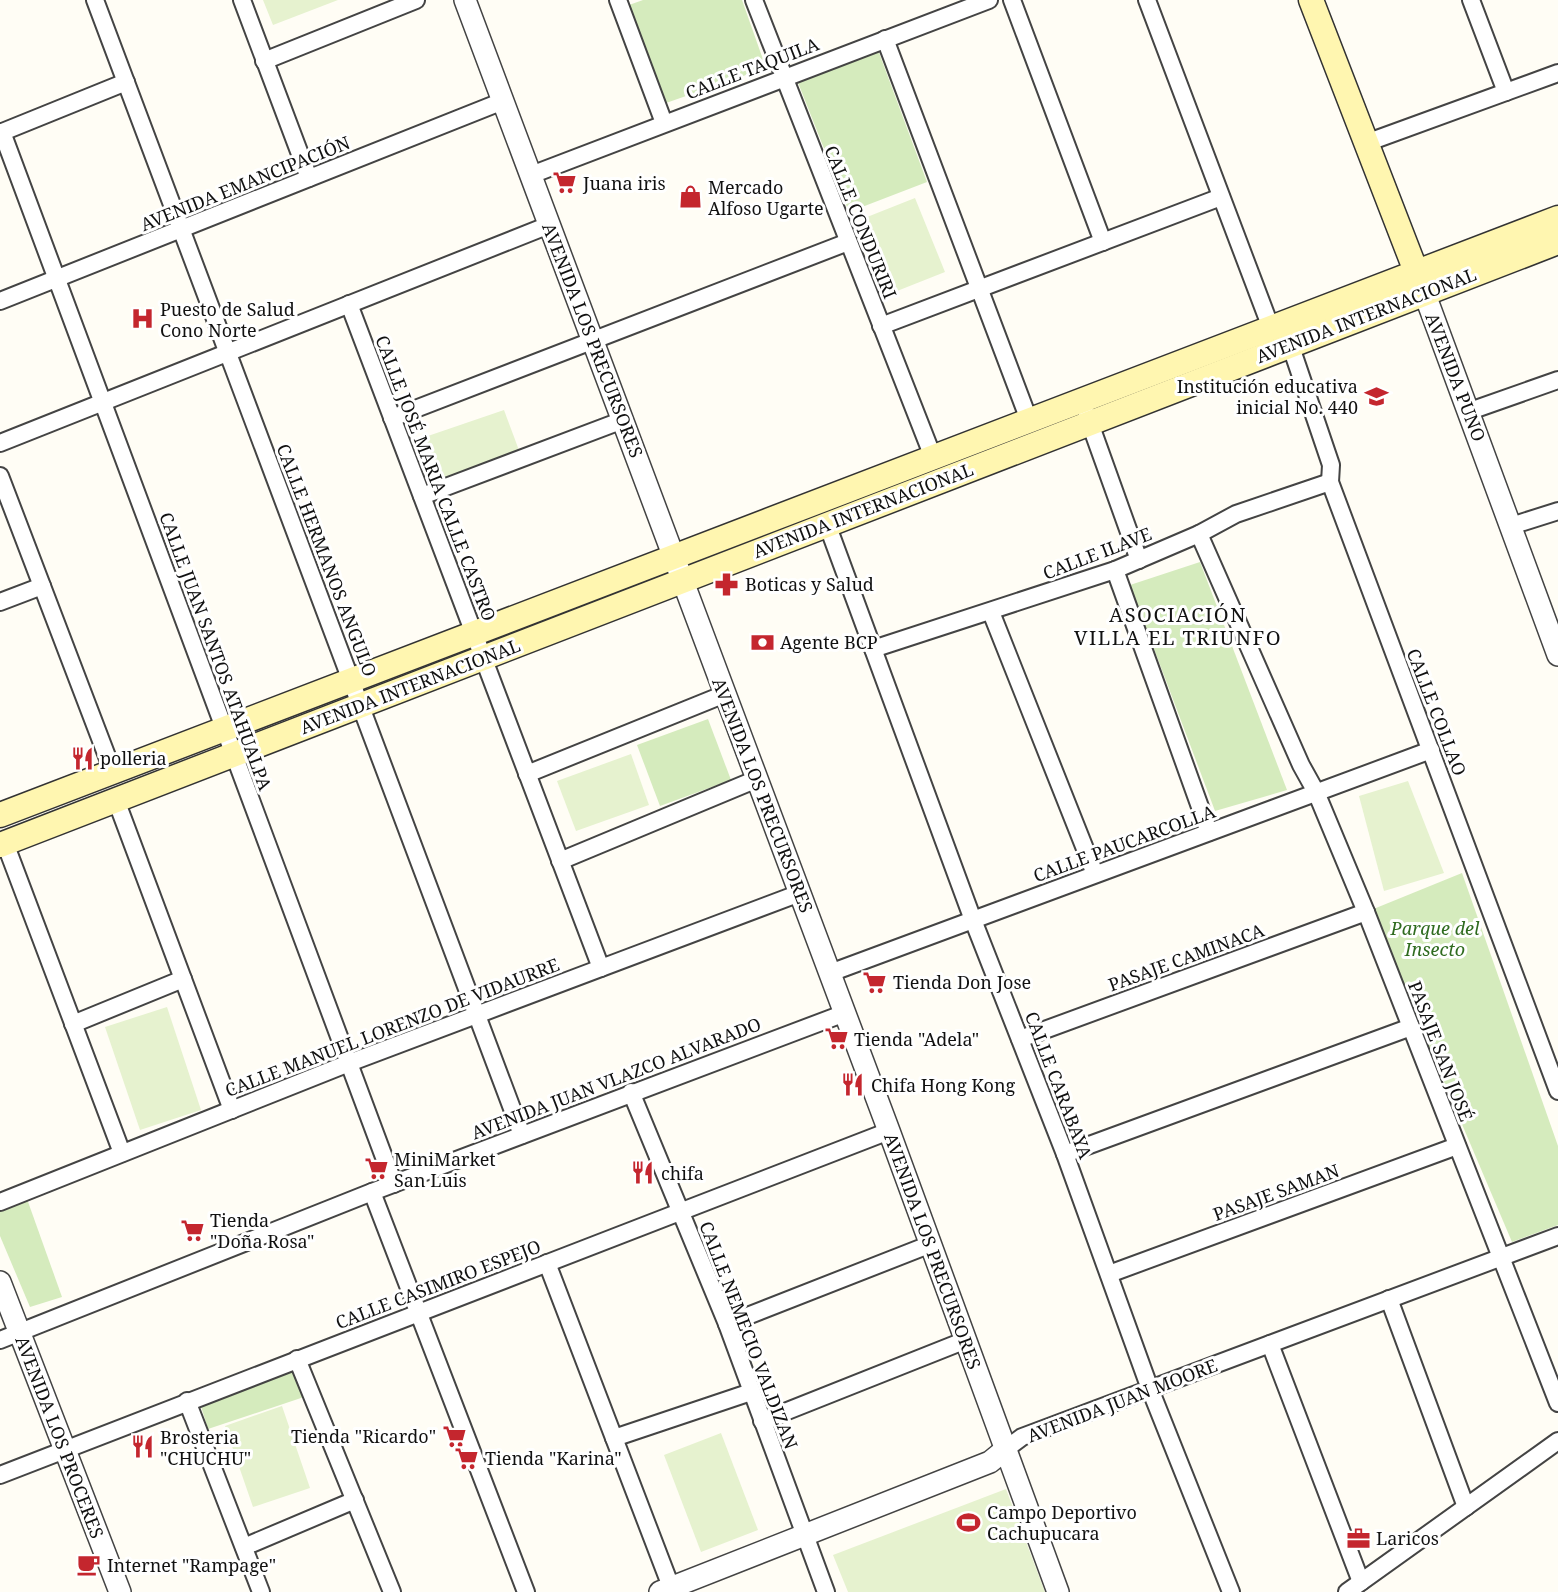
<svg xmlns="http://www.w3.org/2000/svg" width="1558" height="1592" font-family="'Noto Serif',serif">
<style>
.green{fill:#d5ebbd}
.pitch{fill:#e6f2cf}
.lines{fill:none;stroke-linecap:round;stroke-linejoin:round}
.minor-casing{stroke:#444;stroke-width:20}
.tertiary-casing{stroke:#444;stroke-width:24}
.secondary-casing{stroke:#333;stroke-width:27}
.minor{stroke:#fff;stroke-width:16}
.tertiary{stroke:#fff;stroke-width:21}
.secondary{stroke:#fff6b0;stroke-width:24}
.labels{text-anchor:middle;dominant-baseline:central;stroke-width:6;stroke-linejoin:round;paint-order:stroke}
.street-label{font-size:18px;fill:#111;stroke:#fff}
.poi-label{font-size:18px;fill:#111;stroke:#fff;text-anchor:start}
.park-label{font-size:18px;font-style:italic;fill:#2f6b1f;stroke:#fff}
.neighbourhood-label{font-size:20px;letter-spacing:1.5px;fill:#111;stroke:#fff}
</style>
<rect width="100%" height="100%" fill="#fffdf5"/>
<!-- green -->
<g class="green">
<polygon points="643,0 742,0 766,68 666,103 629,5"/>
<polygon points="878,50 927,182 849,212 797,80"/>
<polygon points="1200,562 1287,790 1215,811 1130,585"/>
<polygon points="708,719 731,780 660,806 637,745"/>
<polygon points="1462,873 1558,1146 1558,1225 1512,1242 1371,910"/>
<polygon points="27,1199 62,1297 30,1307 0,1236 0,1210"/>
<polygon points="293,1368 304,1397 208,1429 200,1403"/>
</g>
<!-- pitch -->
<g class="pitch">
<polygon points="263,0 338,0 273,25"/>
<polygon points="915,198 945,272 892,293 862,219"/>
<polygon points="504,410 520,453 440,481 425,437"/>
<polygon points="631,754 649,805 576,831 557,781"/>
<polygon points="1408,781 1444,873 1384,891 1359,796"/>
<polygon points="167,1007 201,1110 140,1130 105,1027"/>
<polygon points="282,1406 310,1488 253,1507 225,1426"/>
<polygon points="721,1433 758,1530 701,1552 664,1455"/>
<polygon points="1006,1489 1045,1592 848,1592 833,1555"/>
</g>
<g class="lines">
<defs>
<g id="minor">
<polyline points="95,0 522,1135"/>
<polyline points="242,0 309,178"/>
<polyline points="618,0 664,123"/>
<polyline points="754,0 933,457"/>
<polyline points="1012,0 1103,242"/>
<polyline points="1147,0 1271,328"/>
<polyline points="1471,0 1506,92"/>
<polyline points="885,39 1029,420"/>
<polyline points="264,61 416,0"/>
<polyline points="2,132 394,1184"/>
<polyline points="0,133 126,82"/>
<polyline points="1366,143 1558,73"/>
<polyline points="531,175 989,0"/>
<polyline points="0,301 503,101"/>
<polyline points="349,304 601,968"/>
<polyline points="881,326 1221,197"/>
<polyline points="1290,344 1331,465 1330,482 1558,1091"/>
<polyline points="1470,411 1558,380"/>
<polyline points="1087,415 1139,560"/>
<polyline points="392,418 848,242"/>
<polyline points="0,443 549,225"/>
<polyline points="0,476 113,772"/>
<polyline points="422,496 623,420"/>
<polyline points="827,524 973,920 1065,1154 1150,1389 1231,1592"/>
<polyline points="1511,526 1558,511"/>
<polyline points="1199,534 1301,765 1316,792 1366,912 1558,1403"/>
<polyline points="1115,570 1209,832"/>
<polyline points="0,602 42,586"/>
<polyline points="991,612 1095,874"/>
<polyline points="873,649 1115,570 1199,534 1236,514 1330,482"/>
<polyline points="527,774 725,694"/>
<polyline points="116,800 232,1110"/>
<polyline points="5,843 122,1153"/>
<polyline points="560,861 757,779"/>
<polyline points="830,973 1431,750"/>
<polyline points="73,1024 183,979"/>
<polyline points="1020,1039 1366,912"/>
<polyline points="631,1092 727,1324 826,1592"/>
<polyline points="1065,1154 1411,1027"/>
<polyline points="372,1192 526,1592"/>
<polyline points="0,1202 349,1063 800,893"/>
<polyline points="547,1263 673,1592"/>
<polyline points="1109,1274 1457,1146"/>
<polyline points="1389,1299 1466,1507"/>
<polyline points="727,1324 931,1244"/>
<polyline points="0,1340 372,1192 845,1013"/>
<polyline points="1270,1344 1361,1582"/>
<polyline points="297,1359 392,1592"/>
<polyline points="187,1401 261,1592"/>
<polyline points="762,1421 966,1340"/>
<polyline points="614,1438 751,1392"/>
<polyline points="1006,1449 1022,1437 1558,1236"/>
<polyline points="0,1475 889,1131"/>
<polyline points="244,1547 355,1500"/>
<polyline points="1347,1592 1558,1441"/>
</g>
<g id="tertiary">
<polyline points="465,0 889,1131 1058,1592"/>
<polyline points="1424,292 1558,655"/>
<polyline points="0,1282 120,1592"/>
<polyline points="660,1592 990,1462 1006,1449"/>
</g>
<g id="secondary">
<polyline points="1311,0 1422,287"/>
<polyline points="0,815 1558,218"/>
<polyline points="0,845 1558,242"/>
</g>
</defs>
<!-- minor casing -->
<use href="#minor" class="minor-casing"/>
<!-- tertiary casing -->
<use href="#tertiary" class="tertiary-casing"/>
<!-- secondary casing -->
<use href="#secondary" class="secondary-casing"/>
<!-- minor -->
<use href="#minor" class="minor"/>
<!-- tertiary -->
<use href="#tertiary" class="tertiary"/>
<!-- secondary -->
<use href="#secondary" class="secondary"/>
</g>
<!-- icons -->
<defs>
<symbol id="supermarket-bare" viewBox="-9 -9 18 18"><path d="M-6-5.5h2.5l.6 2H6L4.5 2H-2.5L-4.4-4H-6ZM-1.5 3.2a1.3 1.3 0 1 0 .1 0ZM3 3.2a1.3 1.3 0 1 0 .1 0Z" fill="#c4262e" stroke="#fff" stroke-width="2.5" paint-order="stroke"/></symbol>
<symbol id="shop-bare" viewBox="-9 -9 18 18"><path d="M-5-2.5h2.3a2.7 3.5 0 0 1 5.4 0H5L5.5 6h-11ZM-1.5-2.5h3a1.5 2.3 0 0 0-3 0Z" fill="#c4262e" stroke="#fff" stroke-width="2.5" paint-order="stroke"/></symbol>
<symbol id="hospital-bare" viewBox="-9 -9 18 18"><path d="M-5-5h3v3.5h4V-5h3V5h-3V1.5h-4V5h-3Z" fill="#c4262e" stroke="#fff" stroke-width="2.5" paint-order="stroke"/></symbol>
<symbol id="school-bare" viewBox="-9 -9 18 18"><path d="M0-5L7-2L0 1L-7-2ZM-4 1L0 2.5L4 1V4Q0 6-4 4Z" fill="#c4262e" stroke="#fff" stroke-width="2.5" paint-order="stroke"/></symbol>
<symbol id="pharmacy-bare" viewBox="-9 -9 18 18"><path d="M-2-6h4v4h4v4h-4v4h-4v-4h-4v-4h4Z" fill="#c4262e" stroke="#fff" stroke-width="2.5" paint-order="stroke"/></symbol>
<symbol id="bank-bare" viewBox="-9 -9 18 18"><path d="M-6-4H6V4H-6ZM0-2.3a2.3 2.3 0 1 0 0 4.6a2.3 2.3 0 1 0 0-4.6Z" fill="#c4262e" stroke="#fff" stroke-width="2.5" paint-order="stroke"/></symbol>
<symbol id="restaurant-bare" viewBox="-9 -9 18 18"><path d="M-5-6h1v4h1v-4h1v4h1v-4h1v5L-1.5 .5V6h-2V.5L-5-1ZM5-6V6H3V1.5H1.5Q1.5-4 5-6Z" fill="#c4262e" stroke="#fff" stroke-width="2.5" paint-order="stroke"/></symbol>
<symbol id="stadium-bare" viewBox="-9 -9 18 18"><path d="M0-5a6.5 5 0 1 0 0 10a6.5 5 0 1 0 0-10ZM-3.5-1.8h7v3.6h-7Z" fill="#c4262e" stroke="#fff" stroke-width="2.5" paint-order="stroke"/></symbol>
<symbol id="office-bare" viewBox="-9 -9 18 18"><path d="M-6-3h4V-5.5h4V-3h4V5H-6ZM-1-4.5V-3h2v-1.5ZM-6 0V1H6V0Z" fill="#c4262e" stroke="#fff" stroke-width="2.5" paint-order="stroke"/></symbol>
<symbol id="cafe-bare" viewBox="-9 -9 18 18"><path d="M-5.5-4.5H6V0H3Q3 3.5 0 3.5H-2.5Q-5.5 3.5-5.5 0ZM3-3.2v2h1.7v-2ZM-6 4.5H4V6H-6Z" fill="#c4262e" stroke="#fff" stroke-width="2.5" paint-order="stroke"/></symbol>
</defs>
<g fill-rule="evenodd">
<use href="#supermarket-bare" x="548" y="166" width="33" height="33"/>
<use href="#shop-bare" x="674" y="180" width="33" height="33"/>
<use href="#hospital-bare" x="126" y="302" width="33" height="33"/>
<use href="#school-bare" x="1360" y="380" width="33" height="33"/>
<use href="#pharmacy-bare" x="710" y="568" width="33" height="33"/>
<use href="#bank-bare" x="746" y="626" width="33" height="33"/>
<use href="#restaurant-bare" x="66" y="742" width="33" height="33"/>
<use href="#supermarket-bare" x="858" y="966" width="33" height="33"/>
<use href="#supermarket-bare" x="820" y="1022" width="33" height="33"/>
<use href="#restaurant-bare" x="836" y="1068" width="33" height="33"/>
<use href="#supermarket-bare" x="360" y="1152" width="33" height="33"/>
<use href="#restaurant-bare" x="626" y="1156" width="33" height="33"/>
<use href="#supermarket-bare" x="176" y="1214" width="33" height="33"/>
<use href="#supermarket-bare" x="438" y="1420" width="33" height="33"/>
<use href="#restaurant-bare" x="126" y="1430" width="33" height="33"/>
<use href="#supermarket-bare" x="450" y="1442" width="33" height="33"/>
<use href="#stadium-bare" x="952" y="1506" width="33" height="33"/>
<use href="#office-bare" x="1342" y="1522" width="33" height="33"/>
<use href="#cafe-bare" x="72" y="1548" width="33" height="33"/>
</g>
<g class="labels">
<!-- street labels -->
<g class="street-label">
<text transform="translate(752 68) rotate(-21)">CALLE TAQUILA</text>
<text transform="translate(245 183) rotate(-22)">AVENIDA EMANCIPACIÓN</text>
<text transform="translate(861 222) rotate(68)">CALLE CONDURIRI</text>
<text transform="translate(1366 315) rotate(-21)">AVENIDA INTERNACIONAL</text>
<text transform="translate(593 340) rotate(69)">AVENIDA LOS PRECURSORES</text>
<text transform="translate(1456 377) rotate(69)">AVENIDA PUNO</text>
<text transform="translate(436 478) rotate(69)">CALLE JOSÉ MARIA CALLE CASTRO</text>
<text transform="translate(863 510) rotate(-21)">AVENIDA INTERNACIONAL</text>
<text transform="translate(1097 553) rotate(-21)">CALLE ILAVE</text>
<text transform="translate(327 560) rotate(69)">CALLE HERMANOS ANGULO</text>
<text transform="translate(216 651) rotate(70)">CALLE JUAN SANTOS ATAHUALPA</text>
<text transform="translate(410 686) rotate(-21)">AVENIDA INTERNACIONAL</text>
<text transform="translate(1437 712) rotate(69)">CALLE COLLAO</text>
<text transform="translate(763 795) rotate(69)">AVENIDA LOS PRECURSORES</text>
<text transform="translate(1124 843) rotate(-20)">CALLE PAUCARCOLLA</text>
<text transform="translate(1186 957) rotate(-20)">PASAJE CAMINACA</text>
<text transform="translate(392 1027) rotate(-21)">CALLE MANUEL LORENZO DE VIDAURRE</text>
<text transform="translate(1441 1051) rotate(69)">PASAJE SAN JOSÉ</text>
<text transform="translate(616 1078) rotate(-21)">AVENIDA JUAN VLAZCO ALVARADO</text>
<text transform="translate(1059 1085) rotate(69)">CALLE CARABAYA</text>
<text transform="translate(1276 1192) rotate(-20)">PASAJE SAMAN</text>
<text transform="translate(933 1251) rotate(70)">AVENIDA LOS PRECURSORES</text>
<text transform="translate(438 1284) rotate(-21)">CALLE CASIMIRO ESPEJO</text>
<text transform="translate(749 1335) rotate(69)">CALLE NEMECIO VALDIZAN</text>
<text transform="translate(1122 1400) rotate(-21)">AVENIDA JUAN MOORE</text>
<text transform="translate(60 1437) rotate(69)">AVENIDA LOS PROCERES</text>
</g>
<!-- poi labels -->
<g class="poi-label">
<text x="583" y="183">Juana iris</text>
<text x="708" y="187">Mercado<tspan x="708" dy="21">Alfoso Ugarte</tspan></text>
<text x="160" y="309">Puesto de Salud<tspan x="160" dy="21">Cono Norte</tspan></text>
<text x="1358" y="386" text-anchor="end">Institución educativa<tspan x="1358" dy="21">inicial No. 440</tspan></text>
<text x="745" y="584">Boticas y Salud</text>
<text x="780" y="642">Agente BCP</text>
<text x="100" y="758">polleria</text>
<text x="893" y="982">Tienda Don Jose</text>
<text x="854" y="1039">Tienda "Adela"</text>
<text x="871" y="1085">Chifa Hong Kong</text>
<text x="394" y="1159">MiniMarket<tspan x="394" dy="21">San Luis</tspan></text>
<text x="661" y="1173">chifa</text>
<text x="210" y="1220">Tienda<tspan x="210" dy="21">"Doña Rosa"</tspan></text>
<text x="436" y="1436" text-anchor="end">Tienda "Ricardo"</text>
<text x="160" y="1437">Brosteria<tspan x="160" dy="21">"CHUCHU"</tspan></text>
<text x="485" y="1458">Tienda "Karina"</text>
<text x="987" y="1512">Campo Deportivo<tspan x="987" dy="21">Cachupucara</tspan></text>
<text x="1376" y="1538">Laricos</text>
<text x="107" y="1565">Internet "Rampage"</text>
</g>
<!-- park labels -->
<g class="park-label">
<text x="1435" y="928">Parque del<tspan x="1435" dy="21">Insecto</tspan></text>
</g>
<!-- neighbourhood labels -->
<g class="neighbourhood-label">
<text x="1178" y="614">ASOCIACIÓN<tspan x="1178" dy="23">VILLA EL TRIUNFO</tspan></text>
</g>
</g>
</svg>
